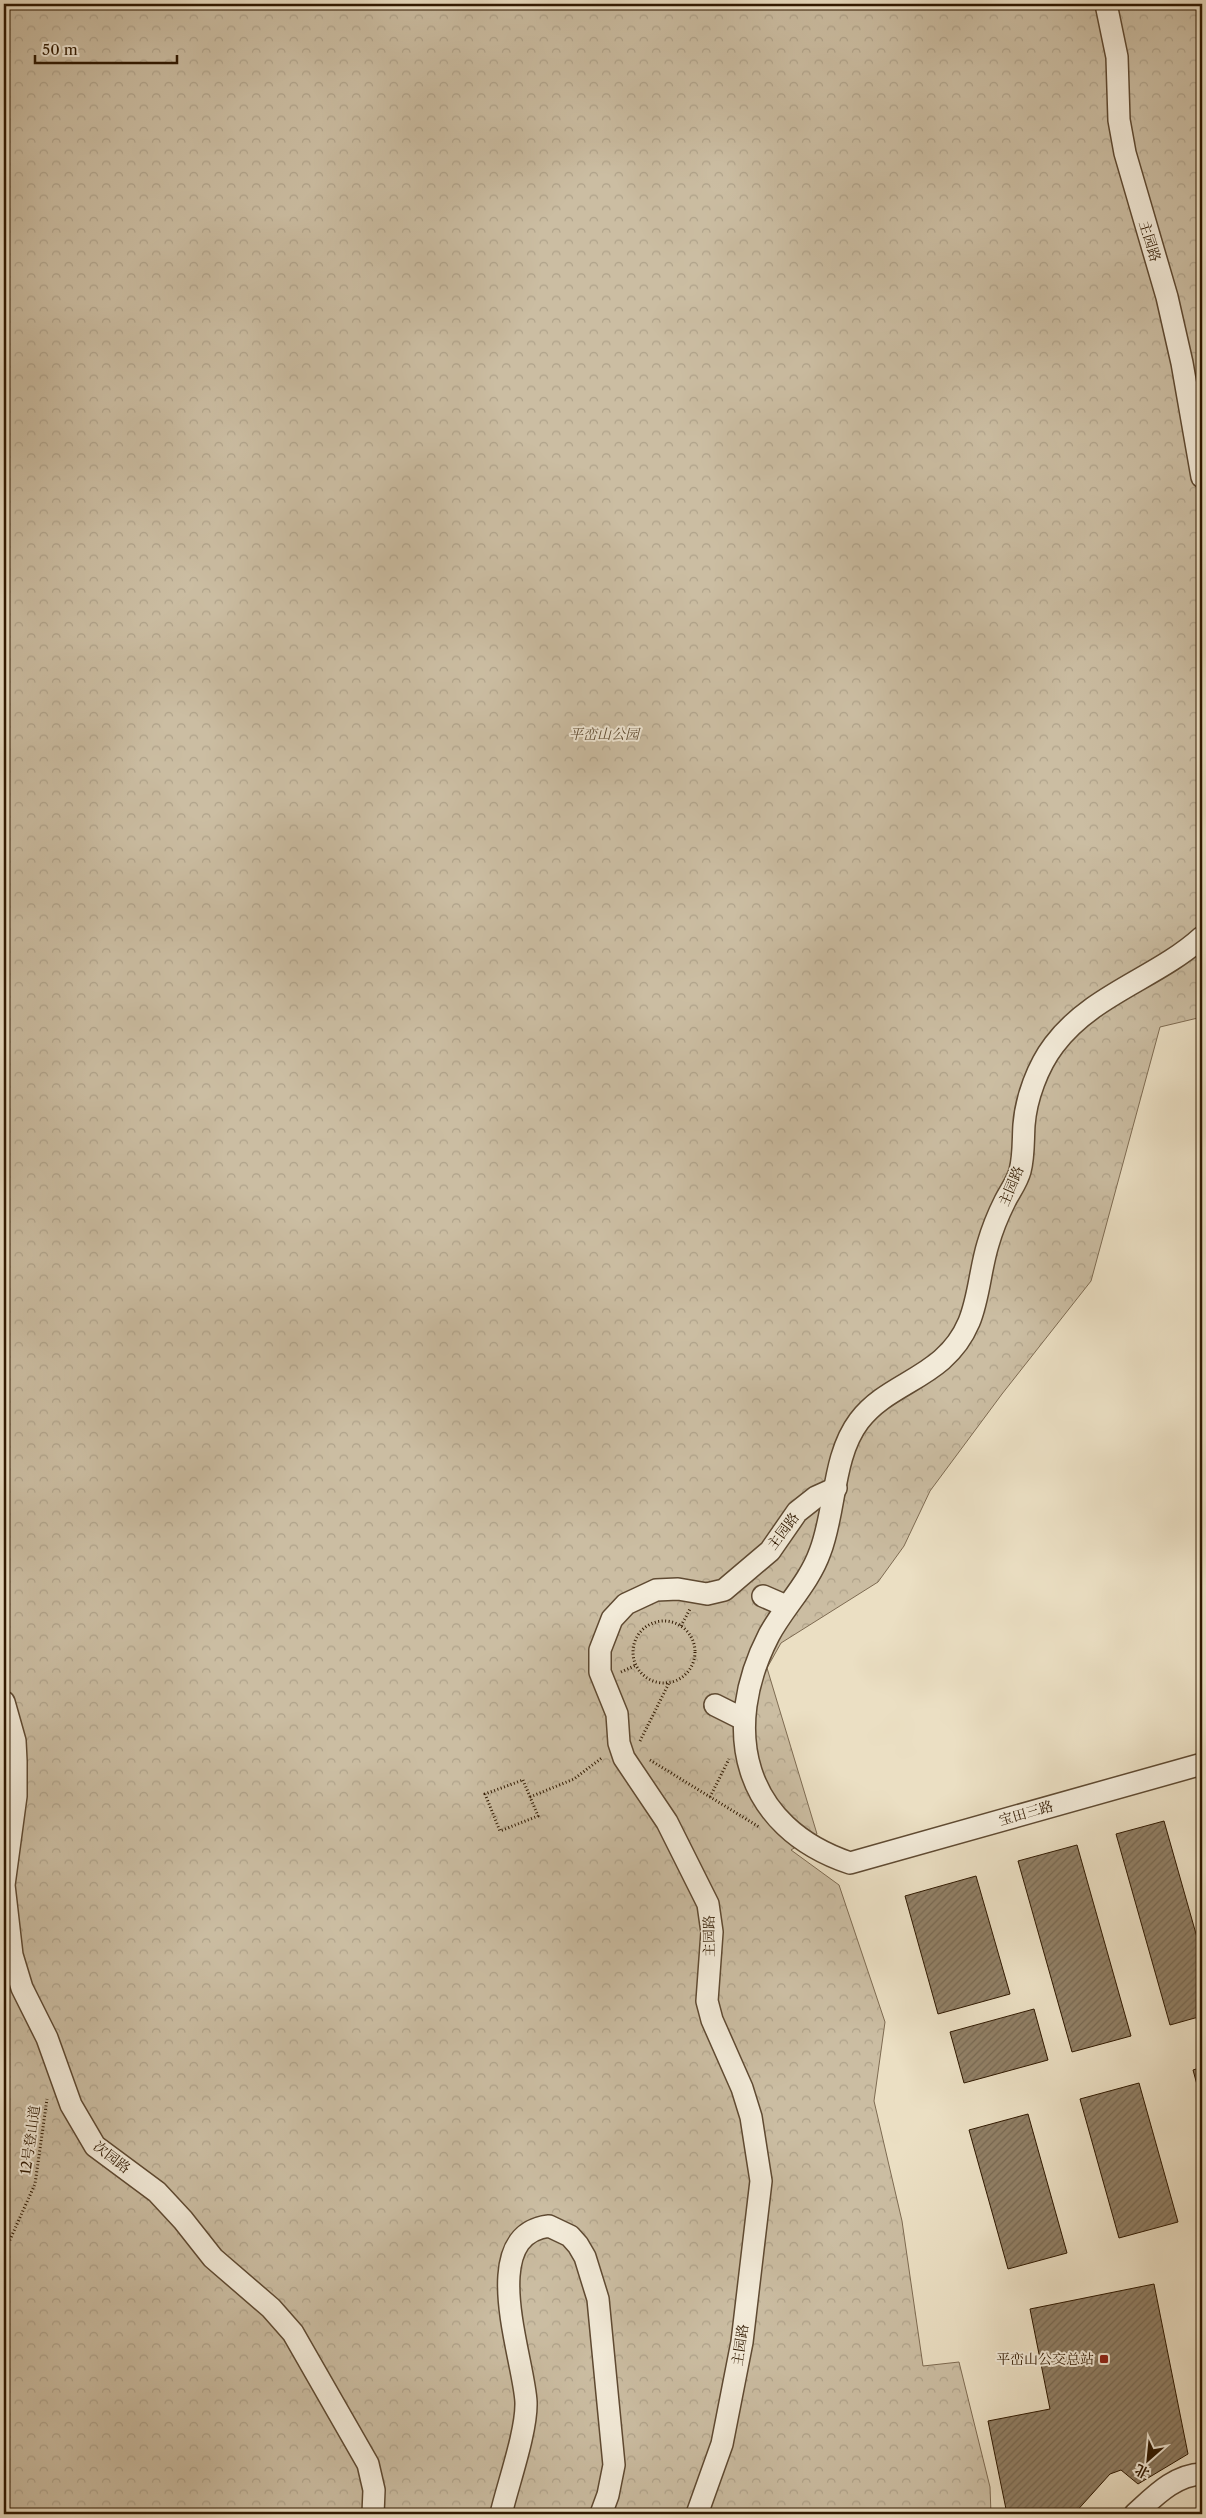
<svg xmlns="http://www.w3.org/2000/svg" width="1206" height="2518" font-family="'Libre Caslon Text','Noto Serif SC',serif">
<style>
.park{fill:url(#park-crowns);stroke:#7e6b52}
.building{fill:url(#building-hatch);stroke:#301901}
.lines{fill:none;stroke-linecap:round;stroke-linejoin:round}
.minor-casing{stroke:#5f4a32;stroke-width:24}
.path{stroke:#301901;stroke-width:3;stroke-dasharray:1 2.5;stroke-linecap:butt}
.minor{stroke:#f2ead8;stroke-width:21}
.poi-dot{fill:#8f2418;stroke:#f2ead8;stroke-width:2}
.labels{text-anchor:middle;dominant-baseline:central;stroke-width:4;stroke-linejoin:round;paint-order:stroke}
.street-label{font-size:14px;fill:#301901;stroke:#f2ead8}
.park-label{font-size:14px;font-style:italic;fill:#5e4a31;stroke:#f2ead8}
.poi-label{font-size:14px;fill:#301901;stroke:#f2ead8;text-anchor:end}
</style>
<defs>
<pattern id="park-crowns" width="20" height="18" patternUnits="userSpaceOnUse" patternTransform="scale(1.25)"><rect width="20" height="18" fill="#cbbda2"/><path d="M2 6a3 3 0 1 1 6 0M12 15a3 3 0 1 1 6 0" fill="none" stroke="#afa28a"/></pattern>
<pattern id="building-hatch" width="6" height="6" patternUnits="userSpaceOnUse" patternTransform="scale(1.25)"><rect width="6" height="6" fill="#918066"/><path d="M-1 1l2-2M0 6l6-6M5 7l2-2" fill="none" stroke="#776852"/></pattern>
</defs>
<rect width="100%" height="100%" fill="#ebdfc3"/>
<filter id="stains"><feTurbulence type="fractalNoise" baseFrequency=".004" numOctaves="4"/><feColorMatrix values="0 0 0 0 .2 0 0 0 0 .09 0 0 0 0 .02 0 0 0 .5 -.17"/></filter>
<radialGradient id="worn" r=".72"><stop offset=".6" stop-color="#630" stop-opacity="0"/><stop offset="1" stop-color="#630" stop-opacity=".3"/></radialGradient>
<!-- park -->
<polygon class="park" points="4,4 1202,4 1202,1017 1160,1027 1091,1281 1002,1394 930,1491 904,1546 878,1582 781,1643 767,1668 817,1834 791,1850 839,1885 885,2022 874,2101 902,2221 923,2366 959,2362 990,2487 991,2514 4,2514"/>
<!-- building -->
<g class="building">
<polygon points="1164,1821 1202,1955 1202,2016 1170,2025 1116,1834"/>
<polygon points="1077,1845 1131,2036 1072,2052 1018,1861"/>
<polygon points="976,1876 1010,1994 938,2014 905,1896"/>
<polygon points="1034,2009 1048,2060 964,2083 950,2032"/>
<polygon points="1202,2067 1202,2103 1193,2070"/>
<polygon points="1139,2083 1178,2222 1119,2238 1080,2099"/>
<polygon points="1028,2114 1067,2253 1008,2269 969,2130"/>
<polygon points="1154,2284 1188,2454 1138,2484 1121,2470 1110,2474 1074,2514 1007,2514 988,2421 1050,2409 1030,2309"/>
</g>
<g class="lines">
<defs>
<g id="minor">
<polyline points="1106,4 1117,57 1119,120 1125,153 1167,297 1182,363 1202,477"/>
<path d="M1202 937C1157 978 1092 994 1054 1045 1038 1066 1026 1098 1024 1125 1023 1140 1024 1156 1020 1171 1017 1182 1010 1191 1005 1201 998 1215 992 1230 988 1244 980 1270 979 1298 969 1322 945 1379 890 1380 859 1421 832 1457 836 1511 820 1552 809 1583 784 1607 769 1635 720 1730 743 1827 850 1863L1202 1764"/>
<polyline points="763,1596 786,1606"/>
<polyline points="4,1702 15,1741 16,1761 16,1796 4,1885 12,1955 22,1988 47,2038 71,2105 95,2146 157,2192 183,2220 213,2258 271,2308 293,2333 368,2464 374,2490 373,2514"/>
<polyline points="715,1705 743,1719"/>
<path d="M501 2514C508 2484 527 2431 526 2402 524 2358 476 2235 549 2226L570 2236 578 2245 585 2257 598 2299 614 2465 608 2495 601 2514"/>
<polyline points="697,2514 722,2444 742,2342 761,2181 751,2117 742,2088 712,2020 707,2001 712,1932 708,1904 667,1822 624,1758 619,1743 617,1714 600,1672 600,1650 612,1619 626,1604 656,1590 678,1589 707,1594 724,1590 770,1551 797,1512 816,1497 836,1488"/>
<path d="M1135 2514C1154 2497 1174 2475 1202 2474"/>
</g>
</defs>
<!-- minor casing -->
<use href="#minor" class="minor-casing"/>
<!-- path -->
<g class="path">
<circle cx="664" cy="1652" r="31"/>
<polyline points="681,1626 690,1609"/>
<polyline points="621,1672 636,1665"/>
<polyline points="640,1741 669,1683"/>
<polyline points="650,1760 759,1827"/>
<polygon points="523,1780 538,1816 500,1831 485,1794"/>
<polyline points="530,1797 574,1779 603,1757"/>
<polyline points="710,1797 729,1759"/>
<polyline points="4,2253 35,2184 47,2099"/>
</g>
<!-- minor -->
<use href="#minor" class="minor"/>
</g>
<!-- markers -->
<rect class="poi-dot" x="1099" y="2354" width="10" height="10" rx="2.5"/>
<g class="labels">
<!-- street labels -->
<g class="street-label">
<text transform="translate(1150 241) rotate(73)">主园路</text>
<text transform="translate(1011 1186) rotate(-67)">主园路</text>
<text transform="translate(783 1531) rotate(-53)">主园路</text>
<text transform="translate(1026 1813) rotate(-16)">宝田三路</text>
<text transform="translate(709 1936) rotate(-91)">主园路</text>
<text transform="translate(30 2140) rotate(-82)">12号登山道</text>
<text transform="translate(112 2157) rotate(38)">次园路</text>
<text transform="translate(740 2345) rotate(-81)">主园路</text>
</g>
<!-- park labels -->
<g class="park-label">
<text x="604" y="734">平峦山公园</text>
</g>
<!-- poi labels -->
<g class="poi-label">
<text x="1094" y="2359">平峦山公交总站</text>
</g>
</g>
<!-- margin -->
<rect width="1206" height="2518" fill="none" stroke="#ebdfc3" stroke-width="20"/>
<rect x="5" y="5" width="1196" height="2508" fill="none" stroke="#301901" stroke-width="2.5"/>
<rect x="10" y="10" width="1186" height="2498" fill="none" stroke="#301901"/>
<!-- north arrow -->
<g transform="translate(1148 2460) rotate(207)" stroke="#f2ead8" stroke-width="4" paint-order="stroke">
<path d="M0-4L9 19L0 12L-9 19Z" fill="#301901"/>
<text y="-8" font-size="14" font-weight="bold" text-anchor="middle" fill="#301901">北</text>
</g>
<!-- scale -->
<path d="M35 55v8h142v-8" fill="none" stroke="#301901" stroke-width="2.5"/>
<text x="42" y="55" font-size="15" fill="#301901" stroke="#f2ead8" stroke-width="4" paint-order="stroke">50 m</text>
<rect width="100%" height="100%" filter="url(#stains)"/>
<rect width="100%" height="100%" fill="url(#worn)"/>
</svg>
